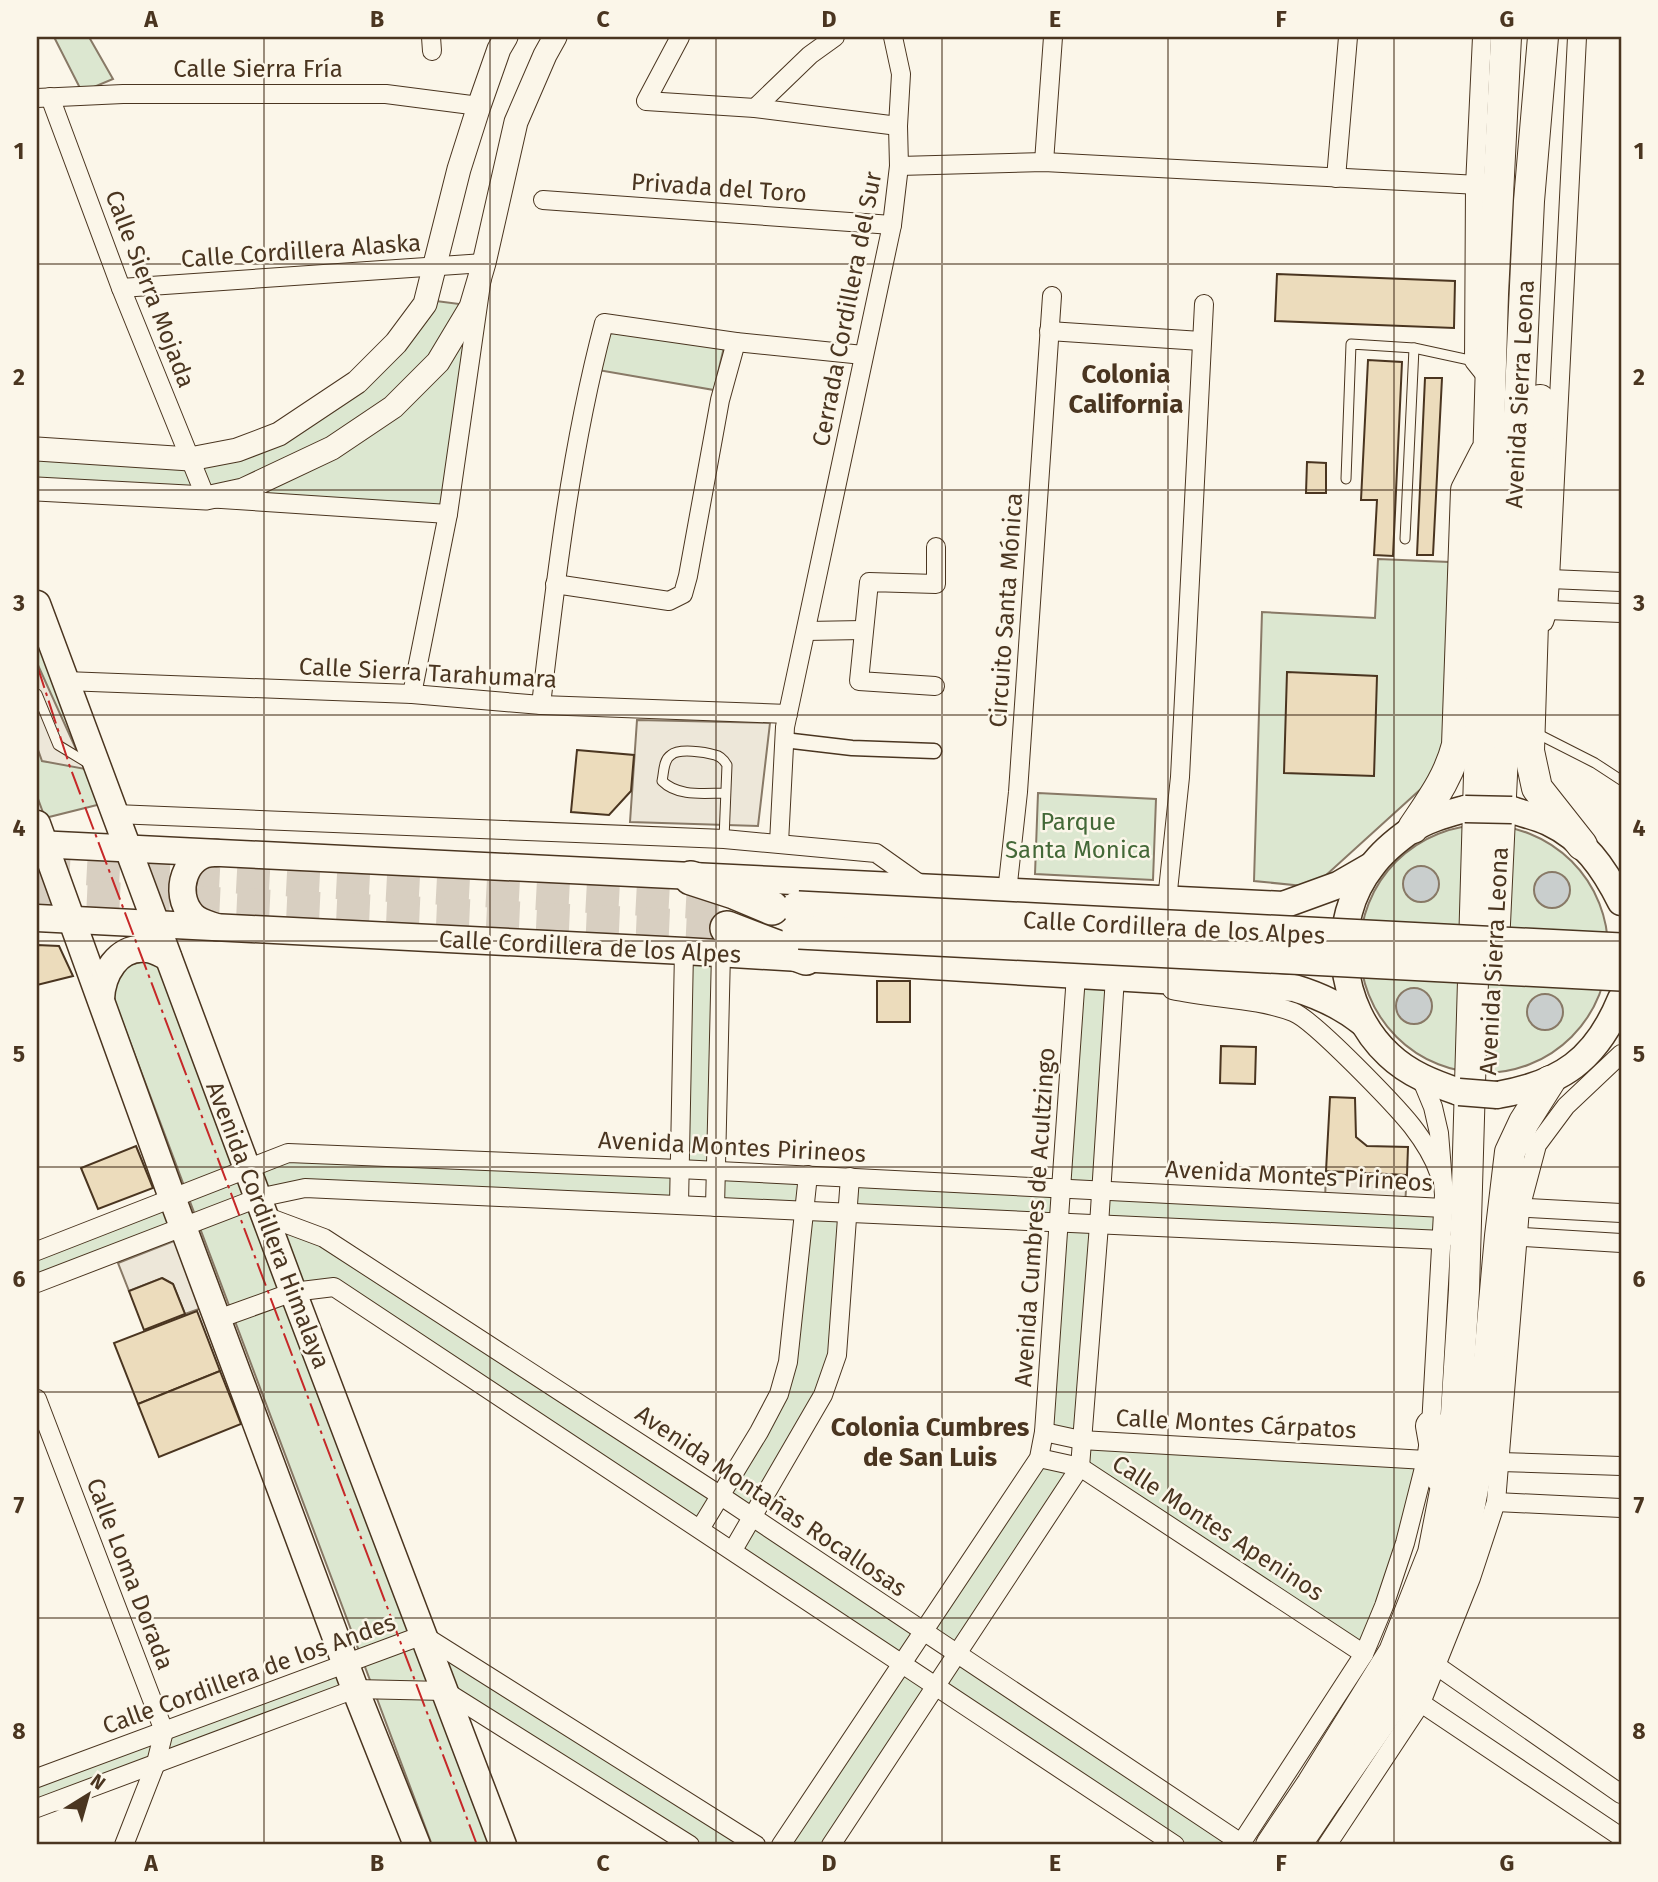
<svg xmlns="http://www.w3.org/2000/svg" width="1658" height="1882" font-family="'Fira Sans',sans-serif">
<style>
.green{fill:#dce7d0;stroke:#887966;stroke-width:2;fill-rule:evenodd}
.parking{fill:#ede7d9;stroke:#887966;stroke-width:2}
.water{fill:#c9cecd;stroke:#887966;stroke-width:2}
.building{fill:#ecdcbc;stroke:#4a3520;stroke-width:2}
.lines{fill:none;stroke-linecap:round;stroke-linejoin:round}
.motorway-tunnel{stroke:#d8cfc1;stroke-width:33;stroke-dasharray:33 17;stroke-linecap:butt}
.service-casing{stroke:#4a3520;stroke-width:11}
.pedestrian-casing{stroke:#4a3520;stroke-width:17}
.minor-casing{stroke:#4a3520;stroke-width:20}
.tertiary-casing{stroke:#4a3520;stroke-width:25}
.secondary-casing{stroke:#4a3520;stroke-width:29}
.trunk-casing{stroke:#4a3520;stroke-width:32}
.motorway-casing{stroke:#4a3520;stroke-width:36}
.service{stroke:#fbf6e9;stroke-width:9}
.pedestrian{stroke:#fbf6e9;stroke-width:14}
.minor{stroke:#fbf6e9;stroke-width:18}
.tertiary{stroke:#fbf6e9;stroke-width:23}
.secondary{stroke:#fbf6e9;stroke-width:26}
.trunk{stroke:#fbf6e9;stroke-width:30}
.motorway{stroke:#fbf6e9;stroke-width:33}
.secondary-bridge-casing{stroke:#4a3520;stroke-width:29;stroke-linecap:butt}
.motorway-bridge-casing{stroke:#4a3520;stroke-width:36;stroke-linecap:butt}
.secondary-bridge{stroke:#fbf6e9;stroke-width:26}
.motorway-bridge{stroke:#fbf6e9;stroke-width:33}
.power{stroke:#c62828;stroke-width:2;stroke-dasharray:24 5 3.5 5;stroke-linecap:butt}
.grid{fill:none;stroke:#4a3520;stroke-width:2;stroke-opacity:0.55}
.labels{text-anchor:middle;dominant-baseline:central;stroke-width:5;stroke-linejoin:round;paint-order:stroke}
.street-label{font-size:24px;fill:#4a3520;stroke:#fbf6e9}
.park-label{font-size:24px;fill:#436837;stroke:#fbf6e9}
.neighbourhood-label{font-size:26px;font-weight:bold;fill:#4a3520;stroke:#fbf6e9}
.neatline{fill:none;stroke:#4a3520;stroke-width:2.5}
.grid-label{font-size:23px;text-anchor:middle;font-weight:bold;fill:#4a3520}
</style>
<rect width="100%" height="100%" fill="#fbf6e9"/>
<!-- green -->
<g class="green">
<polygon points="54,37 89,37 113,79 82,92"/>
<polygon points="436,301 475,306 443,509 37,479 37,454 199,463 361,389 401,354 430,316"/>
<polygon points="611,328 724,347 714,390 598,370"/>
<polygon points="1378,559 1449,562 1444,768 1313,887 1254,881 1262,612 1375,618"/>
<polygon points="37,634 101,804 45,818 37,796"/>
<polygon points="1038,793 1156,799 1153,880 1035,874"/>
<circle cx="1484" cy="949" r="124"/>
<path d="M684 951 721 953 716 1171 808 1175 804 1210 848 1213 850 1177 1062 1188 1076 975 1115 977 1102 1190 1444 1208 1443 1240 1099 1225 1081 1439 1426 1460 1364 1654 1080 1467 957 1654 1240 1845H1175L936 1686 831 1845H781L902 1664 733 1550 752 1517 721 1496 700 1529 335 1287 293 1292 265 1216 324 1238 720 1496 779 1394 804 1211 715 1207 716 1171 680 1169 679 1205 305 1188 258 1198 247 1170 288 1153 679 1169ZM1062 1188 1101 1191 1099 1224 1060 1222ZM848 1213 1060 1223 1044 1432 1081 1440 1080 1466 1039 1458 924 1632 752 1517 837 1355ZM924 1632 957 1654 936 1686 903 1663Z"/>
<polygon points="147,960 164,966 496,1845 432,1845 110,989 124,967"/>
<polygon points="173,1200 184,1226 37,1283 37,1251"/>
<polygon points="423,1635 756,1845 690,1845 445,1691"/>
<polygon points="346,1664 355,1689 37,1808 37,1778"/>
</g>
<!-- parking -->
<g class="parking">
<polygon points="37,663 85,769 42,761 37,747"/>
<polygon points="637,720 770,723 758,826 630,822"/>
<polygon points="1326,1171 1407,1175 1405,1205 1325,1201"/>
<polygon points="184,1237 213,1304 185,1314 173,1284 162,1278 129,1291 118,1263"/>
</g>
<!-- water -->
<g class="water">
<circle cx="1421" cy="884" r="18"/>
<circle cx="1552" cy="890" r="18"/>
<circle cx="1414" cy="1006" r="18"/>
<circle cx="1545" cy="1012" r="18"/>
</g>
<!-- building -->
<g class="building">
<polygon points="1277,274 1455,281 1454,328 1275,321"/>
<polygon points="1368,360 1402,362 1393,556 1374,555 1377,500 1361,500"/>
<polygon points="1425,378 1442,378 1433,555 1417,555"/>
<polygon points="1307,462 1326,463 1326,493 1306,493"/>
<polygon points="1287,672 1377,676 1374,776 1284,773"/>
<polygon points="577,750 634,755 631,791 609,815 571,812"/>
<polygon points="37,945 59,946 73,976 37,985"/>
<rect x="877" y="981" width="33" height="41"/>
<polygon points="1221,1046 1256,1047 1255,1084 1220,1083"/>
<polygon points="1330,1097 1355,1098 1356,1137 1367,1146 1408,1147 1407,1175 1326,1171"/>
<polygon points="136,1146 153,1188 98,1209 81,1168"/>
<polygon points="162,1278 173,1284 185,1314 144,1330 129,1291"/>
<polygon points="197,1311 220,1371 138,1404 114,1343"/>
<polygon points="220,1371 241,1424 159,1457 138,1404"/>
</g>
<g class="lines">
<!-- motorway-tunnel -->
<g class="motorway-tunnel">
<polyline points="37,866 727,904"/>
<polyline points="37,895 727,928"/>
</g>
<defs>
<g id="service">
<polyline points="1346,479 1351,344 1414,348 1474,361"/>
<polyline points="1405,539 1414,348"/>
<polyline points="37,694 58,745 91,765"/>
<polyline points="1534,732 1595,763 1621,780"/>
<path d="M724 839 727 765C724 760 721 756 715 755 705 752 679 748 671 755 663 760 664 773 662 781 678 797 704 793 725 793"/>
</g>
<polyline id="pedestrian" points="784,740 852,748 934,751"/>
<g id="minor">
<polyline points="431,37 432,51"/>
<polyline points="680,37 646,101 755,108 898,126"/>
<polyline points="1482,37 1475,186 1474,361 1490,381"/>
<polyline points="50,97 121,288 206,498 448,514"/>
<polyline points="37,98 123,94 386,94 479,106"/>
<polyline points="755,108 810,55 835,37"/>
<polyline points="1044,162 1053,37"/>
<polyline points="899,166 1044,162 1498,186"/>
<polyline points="1336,178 1348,37"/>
<polyline points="543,200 892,225"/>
<polyline points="121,288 484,263 448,514 412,694"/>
<polyline points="1049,331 1201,341"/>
<polyline points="1550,579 1621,582"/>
<polyline points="555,584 669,601 683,594 688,576 720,400 736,342"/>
<polyline points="1548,610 1621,613"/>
<polyline points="1544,622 1548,610 1550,579 1577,37"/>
<polyline points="806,631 863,630"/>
<polyline points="65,681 412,694 541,705 788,714"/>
<polyline points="935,686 859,681 869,582 936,584 936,547"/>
<path d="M541 705C556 577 571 447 604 323L736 342 863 355"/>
<polyline points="115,814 724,839 876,853 924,887"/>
<polyline points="779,843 785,727 892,225 899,166 898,126 901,74 893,37"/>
<polyline points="1007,892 1018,792 1052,296"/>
<polyline points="1167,900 1180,777 1204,304"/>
<path d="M1172 990C1212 999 1255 998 1293 1012 1313 1019 1396 1106 1412 1126 1422 1139 1434 1158 1439 1173"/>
<polyline points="679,1205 684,951"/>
<polyline points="715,1207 721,953"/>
<polyline points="1510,1207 1621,1213"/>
<polyline points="265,1216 324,1238 721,1496 1241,1843"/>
<polyline points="1507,1236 1621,1243"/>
<polyline points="37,1251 288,1153 679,1169 1444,1208"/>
<polyline points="37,1283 258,1198 305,1188 1443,1240"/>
<polyline points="218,1319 293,1292 334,1287 1175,1845"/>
<polyline points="37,1399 164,1731 156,1763 124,1845"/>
<polyline points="1044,1432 1081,1440 1426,1460"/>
<polyline points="1039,1458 1080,1467 1364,1654"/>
<polyline points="1500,1462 1621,1466"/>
<polyline points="1496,1502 1621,1508"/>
<polyline points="700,1529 759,1432 779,1394 788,1362 808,1175"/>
<polyline points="733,1550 823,1395 837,1355 850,1177"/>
<polyline points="1437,1666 1621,1794"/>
<polyline points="1421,1703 1621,1837"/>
<polyline points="37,1778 423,1635 756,1845"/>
<polyline points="37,1808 355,1689 445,1691 690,1845"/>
<polyline points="781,1845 1039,1458 1044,1432 1076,975"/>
<polyline points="831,1845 1080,1467 1099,1225 1115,977"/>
<polyline points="1240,1845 1364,1654 1384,1606 1405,1543 1426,1460 1431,1426 1444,1195 1439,1133 1433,1107 1421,1078"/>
<polyline points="1327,1845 1421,1703 1471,1578 1496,1502 1520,1209 1537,1145 1566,1106 1621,1054"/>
</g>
<g id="tertiary">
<polyline points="37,449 190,459 237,450 279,434 357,382 396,343 425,304 459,169 479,106 499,49 506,37"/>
<polyline points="37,489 206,498 243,490 332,448 393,407 438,362 471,307 484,263 516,122 545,55 555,37"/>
</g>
<g id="secondary">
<polyline points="37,604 293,1292 503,1845"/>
<path d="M1512 810C1524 814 1537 817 1548 822 1584 839 1604 868 1621 902"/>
<polyline points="37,824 173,1200 355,1689 417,1845"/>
<polyline points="37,844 1283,905 1338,885 1371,866"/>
<path d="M216 853C185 852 172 893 192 915 198 922 208 924 216 927"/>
<path d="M37 918 684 951 1294 988C1321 996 1342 1006 1363 1023"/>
<path d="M101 999C102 975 117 946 146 949 153 949 161 954 168 957"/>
<path d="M1459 1092C1433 1083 1409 1074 1389 1055 1338 1008 1328 921 1372 866 1382 852 1397 840 1411 830 1427 819 1447 814 1465 809"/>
<path d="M1497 1095C1561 1084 1596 1060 1621 999"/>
</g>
<g id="trunk">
<polyline points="1540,400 1529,751 1537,788 1582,845"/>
<path d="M1413 828C1431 801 1449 777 1457 745L1466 490 1485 453"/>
<polyline points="1493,966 1529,201 1543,37"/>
<polyline points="1431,1426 1440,1477"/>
<polyline points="1329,1796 1419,1666 1460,1557 1481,1447 1500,1236 1510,1152 1524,1122 1550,1081"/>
<polyline points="1271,1845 1312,1784 1394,1652 1433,1553 1454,1445 1464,1290 1493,294 1506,37"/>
<polyline points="1296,1845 1333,1790"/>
</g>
<g id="motorway">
<polyline points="691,878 734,892 772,908"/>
<polyline points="727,928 806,958"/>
</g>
</defs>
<!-- service casing -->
<use href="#service" class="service-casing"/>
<!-- pedestrian casing -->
<use href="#pedestrian" class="pedestrian-casing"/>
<!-- minor casing -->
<use href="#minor" class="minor-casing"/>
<!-- tertiary casing -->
<use href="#tertiary" class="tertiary-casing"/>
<!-- secondary casing -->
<use href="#secondary" class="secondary-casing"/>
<!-- trunk casing -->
<use href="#trunk" class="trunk-casing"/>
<!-- motorway casing -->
<use href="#motorway" class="motorway-casing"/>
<!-- service -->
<use href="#service" class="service"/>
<!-- pedestrian -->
<use href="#pedestrian" class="pedestrian"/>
<!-- minor -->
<use href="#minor" class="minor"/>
<!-- tertiary -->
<use href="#tertiary" class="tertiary"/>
<!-- secondary -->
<use href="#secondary" class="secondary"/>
<!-- trunk -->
<use href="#trunk" class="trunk"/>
<!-- motorway -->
<use href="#motorway" class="motorway"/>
<defs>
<g id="secondary-bridge">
<polyline points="1465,809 1512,810"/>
<polyline points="1459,1092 1497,1095"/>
</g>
<g id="motorway-bridge">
<polyline points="798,908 1621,950"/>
<polyline points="799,932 1621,974"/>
</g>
</defs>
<!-- secondary-bridge casing -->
<use href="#secondary-bridge" class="secondary-bridge-casing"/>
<!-- motorway-bridge casing -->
<use href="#motorway-bridge" class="motorway-bridge-casing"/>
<!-- secondary-bridge -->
<use href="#secondary-bridge" class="secondary-bridge"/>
<!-- motorway-bridge -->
<use href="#motorway-bridge" class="motorway-bridge"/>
<!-- power -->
<polyline class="power" points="37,665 70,767 477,1845"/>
</g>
<!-- grid -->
<path class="grid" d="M264 37V1845M490 37V1845M716 37V1845M942 37V1845M1168 37V1845M1394 37V1845M37 264H1621M37 490H1621M37 715H1621M37 941H1621M37 1167H1621M37 1392H1621M37 1618H1621"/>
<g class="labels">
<!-- street labels -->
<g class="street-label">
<text x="258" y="69">Calle Sierra Fría</text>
<text transform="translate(719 188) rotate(4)">Privada del Toro</text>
<text transform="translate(301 251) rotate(-4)">Calle Cordillera Alaska</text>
<text transform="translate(150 289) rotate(69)">Calle Sierra Mojada</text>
<text transform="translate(847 309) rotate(-79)">Cerrada Cordillera del Sur</text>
<text transform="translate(1520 394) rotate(-87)">Avenida Sierra Leona</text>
<text transform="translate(1006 610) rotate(-86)">Circuito Santa Mónica</text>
<text transform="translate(428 673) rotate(3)">Calle Sierra Tarahumara</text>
<text transform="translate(1174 928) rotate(3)">Calle Cordillera de los Alpes</text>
<text transform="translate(590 947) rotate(3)">Calle Cordillera de los Alpes</text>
<text transform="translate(1494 961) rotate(-87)">Avenida Sierra Leona</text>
<text transform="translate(732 1147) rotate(3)">Avenida Montes Pirineos</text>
<text transform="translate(1299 1176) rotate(3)">Avenida Montes Pirineos</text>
<text transform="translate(1035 1217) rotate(-86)">Avenida Cumbres de Acultzingo</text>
<text transform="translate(268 1225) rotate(69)">Avenida Cordillera Himalaya</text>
<text transform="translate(1236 1424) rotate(3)">Calle Montes Cárpatos</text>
<text transform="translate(771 1501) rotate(34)">Avenida Montañas Rocallosas</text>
<text transform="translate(1218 1528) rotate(33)">Calle Montes Apeninos</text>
<text transform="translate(130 1574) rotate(69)">Calle Loma Dorada</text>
<text transform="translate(249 1674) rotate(-20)">Calle Cordillera de los Andes</text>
</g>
<!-- park labels -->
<g class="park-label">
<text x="1078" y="822">Parque<tspan x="1078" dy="28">Santa Monica</tspan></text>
</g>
<!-- neighbourhood labels -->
<g class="neighbourhood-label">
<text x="1126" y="374">Colonia<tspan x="1126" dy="30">California</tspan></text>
<text x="930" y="1427">Colonia Cumbres<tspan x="930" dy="30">de San Luis</tspan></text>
</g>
</g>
<!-- border -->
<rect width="1658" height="1882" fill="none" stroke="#fbf6e9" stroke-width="77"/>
<!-- north arrow -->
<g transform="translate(88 1795) rotate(37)" stroke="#fbf6e9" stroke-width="5" paint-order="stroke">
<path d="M0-5L12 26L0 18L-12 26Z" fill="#4a3520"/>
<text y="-10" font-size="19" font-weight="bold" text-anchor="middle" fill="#4a3520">N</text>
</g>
<rect x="38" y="38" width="1582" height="1805" class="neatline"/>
<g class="grid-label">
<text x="151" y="27">A</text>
<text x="377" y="27">B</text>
<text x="603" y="27">C</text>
<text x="829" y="27">D</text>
<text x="1055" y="27">E</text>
<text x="1281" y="27">F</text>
<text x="1507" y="27">G</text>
<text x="19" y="159">1</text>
<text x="1639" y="159">1</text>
<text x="19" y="385">2</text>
<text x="1639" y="385">2</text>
<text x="19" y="611">3</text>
<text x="1639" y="611">3</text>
<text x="19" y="836">4</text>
<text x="1639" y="836">4</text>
<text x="19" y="1062">5</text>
<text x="1639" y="1062">5</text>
<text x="19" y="1287">6</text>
<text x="1639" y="1287">6</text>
<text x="19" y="1513">7</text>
<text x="1639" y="1513">7</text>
<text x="19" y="1739">8</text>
<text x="1639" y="1739">8</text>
<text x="151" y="1871">A</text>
<text x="377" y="1871">B</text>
<text x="603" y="1871">C</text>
<text x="829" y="1871">D</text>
<text x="1055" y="1871">E</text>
<text x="1281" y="1871">F</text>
<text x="1507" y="1871">G</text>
</g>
</svg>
